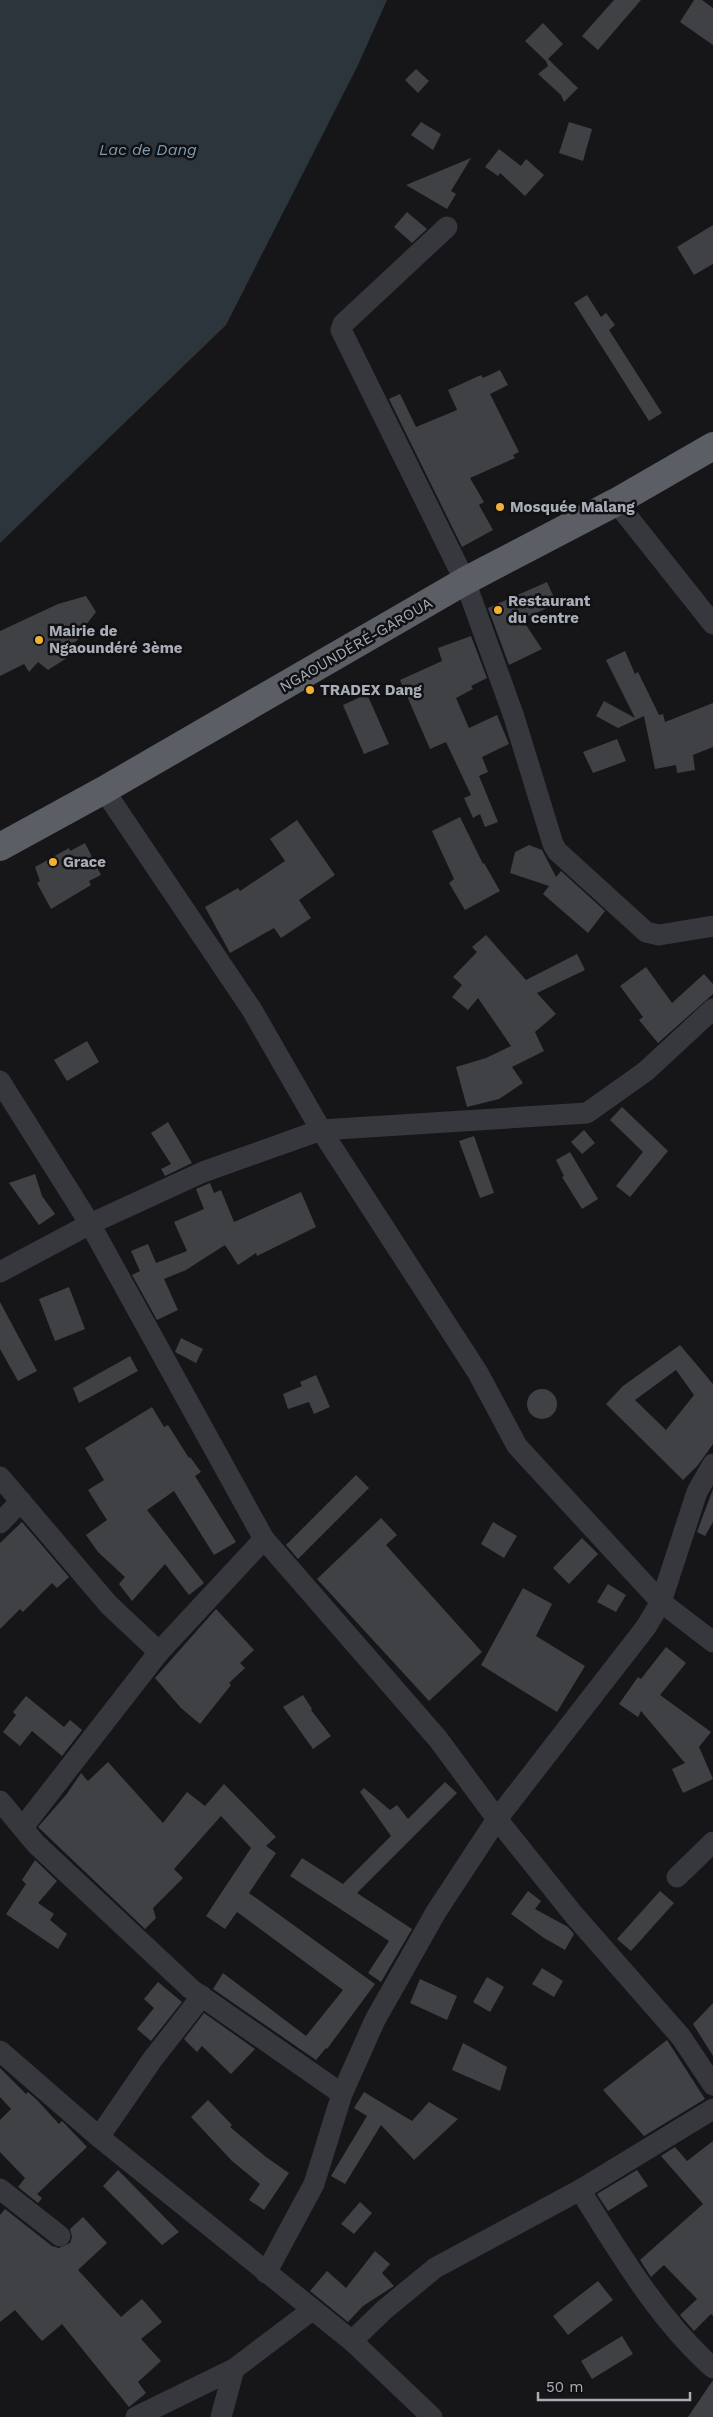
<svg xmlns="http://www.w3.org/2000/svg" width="713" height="2417" font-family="'Work Sans',sans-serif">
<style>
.water{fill:#2c353c}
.building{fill:#404145;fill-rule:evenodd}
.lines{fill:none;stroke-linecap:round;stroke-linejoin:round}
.minor{stroke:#37383d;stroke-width:21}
.trunk{stroke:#5b5e65;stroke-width:28}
.poi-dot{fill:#f2b134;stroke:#111113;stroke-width:2}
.labels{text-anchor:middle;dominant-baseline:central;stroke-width:5;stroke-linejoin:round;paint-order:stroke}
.poi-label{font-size:15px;font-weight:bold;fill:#a8adb8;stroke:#111113;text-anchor:start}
.street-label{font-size:15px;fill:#a8adb8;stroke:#111113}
.water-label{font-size:16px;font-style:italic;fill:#7f9bb3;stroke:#111113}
</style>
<rect width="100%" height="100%" fill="#161618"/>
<!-- water -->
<polygon class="water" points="0,0 387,0 358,65 226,325 0,543"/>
<!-- building -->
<g class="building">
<polygon points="614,0 641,0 598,50 582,36"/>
<polygon points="694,0 702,0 713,8 713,45 680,22"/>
<polygon points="543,23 563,44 548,59 578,88 564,102 561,95 538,74 548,66 546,61 525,41"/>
<polygon points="416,69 429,81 418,93 405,80"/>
<polygon points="421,122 441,134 433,150 411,135"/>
<polygon points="569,122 592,129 583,161 559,153"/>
<polygon points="499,149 521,166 526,159 544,175 525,196 500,173 498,176 485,167"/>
<polygon points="471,158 451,191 456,194 447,209 406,185"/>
<polygon points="407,212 427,229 412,243 394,227"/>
<polygon points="713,225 713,264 694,275 677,247"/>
<polygon points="587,295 601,317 606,313 615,325 609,330 662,413 649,421 574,303"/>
<polygon points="500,370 508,385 490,394 519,452 513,455 515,458 470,478 484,502 479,505 493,530 462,547 389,399 400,394 416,427 457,410 448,390 481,375 483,378"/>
<polygon points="547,582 557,604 522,619 542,649 509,665 488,608"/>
<polygon points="86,596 96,612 86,625 75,632 78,640 65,648 70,656 48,670 38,662 29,672 24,664 0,676 0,631 58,604"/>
<polygon points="471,636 487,678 471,686 473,689 456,698 469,728 497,715 509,744 482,757 488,772 479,776 498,822 485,827 480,814 473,818 464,798 471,795 446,742 430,749 400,680 442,661 438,648"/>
<polygon points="625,651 635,674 638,672 659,715 663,714 665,722 713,703 713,747 693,755 695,770 677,773 676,765 655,769 644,716 618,728 596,716 604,701 635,718 606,660"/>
<polygon points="367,694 389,744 364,754 343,705"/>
<polygon points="617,739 626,761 593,773 583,752"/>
<polygon points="460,817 483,864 484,863 500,891 465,910 449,883 454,879 432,831"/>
<polygon points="297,820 335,875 299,900 311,918 281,938 274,928 230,953 205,907 238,888 240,891 285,861 270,839"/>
<polygon points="85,843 101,875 89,881 91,885 51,909 37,883 40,881 35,867 69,848 70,851"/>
<polygon points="529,845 542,850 556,877 561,871 605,911 588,933 543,894 549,886 510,873 515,852"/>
<polygon points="486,935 526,980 577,954 585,970 537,993 556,1014 535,1032 544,1051 512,1067 523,1083 499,1099 467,1107 456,1067 486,1058 511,1046 478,998 468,1010 452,997 462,985 453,977 477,952 472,947"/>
<polygon points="646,967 672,1003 704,974 713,984 713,994 658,1043 639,1020 643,1017 620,986"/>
<polygon points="87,1041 99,1062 67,1081 54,1060"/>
<polygon points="622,1107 668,1151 630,1197 616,1186 643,1152 610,1120"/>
<polygon points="168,1122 192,1163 165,1176 161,1169 171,1164 151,1133"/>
<polygon points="584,1130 595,1143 582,1154 571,1142"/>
<polygon points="474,1136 494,1193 480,1198 459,1141"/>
<polygon points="570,1152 598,1199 582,1209 562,1177 564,1176 556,1160"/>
<polygon points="35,1174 42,1196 55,1214 39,1225 9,1183"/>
<polygon points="210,1183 214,1193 221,1190 234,1222 301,1192 316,1227 257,1256 256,1253 238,1265 225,1245 186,1270 164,1279 178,1310 157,1320 132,1275 140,1271 131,1251 148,1244 156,1263 187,1251 174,1222 204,1209 196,1189"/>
<polygon points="69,1287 85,1329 55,1341 39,1299"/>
<polygon points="0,1302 37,1371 18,1381 0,1349"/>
<polygon points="181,1338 203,1349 196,1363 175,1352"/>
<path d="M680 1345 713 1384V1444L698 1465 683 1480 606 1404 623 1386ZM676 1370 694 1395 666 1430 635 1400Z"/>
<polygon points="130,1356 138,1371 79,1403 73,1388"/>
<polygon points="316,1375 330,1407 314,1414 309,1402 288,1409 283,1394 302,1386 300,1382"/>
<circle cx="542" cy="1404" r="15"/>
<polygon points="152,1407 164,1427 168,1425 189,1458 190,1457 201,1472 195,1476 236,1542 214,1555 174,1491 147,1510 204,1583 189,1595 165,1564 132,1601 119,1584 125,1577 98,1552 86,1535 107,1520 88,1490 104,1480 85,1448"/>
<polygon points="356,1475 369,1488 298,1559 286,1545"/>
<polygon points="713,1489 713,1522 705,1536 697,1532"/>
<polygon points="381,1518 397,1535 386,1545 482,1652 429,1701 317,1579"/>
<polygon points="22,1522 69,1577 57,1588 52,1583 23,1612 20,1609 0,1629 0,1543"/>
<polygon points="493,1522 517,1536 504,1558 481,1544"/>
<polygon points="582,1538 598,1554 569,1584 553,1568"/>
<polygon points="608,1584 626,1595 616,1612 597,1602"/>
<polygon points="523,1588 552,1604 536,1636 585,1666 557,1712 481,1665"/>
<polygon points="216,1609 254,1650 240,1663 245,1668 229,1683 231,1685 200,1724 181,1708 155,1678"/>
<polygon points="666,1647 686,1663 660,1695 711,1732 699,1747 713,1779 683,1793 672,1769 685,1763 641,1711 638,1717 619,1704 638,1677 641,1679"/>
<polygon points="303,1695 312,1709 311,1710 331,1736 313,1749 283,1707"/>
<polygon points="26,1696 64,1727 70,1720 82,1730 62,1756 32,1731 20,1746 3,1732 16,1715 13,1712"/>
<polygon points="108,1762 163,1823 187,1792 205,1806 224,1784 276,1837 266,1846 276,1853 249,1893 375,1984 327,2049 326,2048 316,2060 213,1989 223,1973 306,2036 343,1990 237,1912 225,1929 206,1916 251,1848 221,1816 174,1869 183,1878 153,1908 156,1918 145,1929 38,1827 66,1795 81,1773 88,1781"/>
<polygon points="445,1782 457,1793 357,1893 412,1929 381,1982 368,1973 389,1941 290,1876 302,1858 343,1884 391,1836 360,1792 364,1788 390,1810 397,1805 408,1819"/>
<polygon points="35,1860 57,1881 38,1903 54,1914 50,1920 67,1934 58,1949 6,1914 26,1884 22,1880"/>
<polygon points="528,1891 541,1901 535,1909 568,1927 574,1934 565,1950 544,1938 511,1914"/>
<polygon points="660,1891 674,1903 631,1951 617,1939"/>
<polygon points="542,1968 563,1981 554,1997 532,1984"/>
<polygon points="487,1977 504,1987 490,2012 473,2002"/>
<polygon points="420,1979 457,1996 447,2020 410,2003"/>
<polygon points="158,1982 182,2002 151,2041 137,2029 154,2008 144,1999"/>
<polygon points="713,2003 713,2056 693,2024"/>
<polygon points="204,2013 255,2049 231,2074 202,2046 197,2052 184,2039"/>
<polygon points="667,2040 705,2099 644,2136 603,2090"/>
<polygon points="463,2043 507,2067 500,2091 452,2070"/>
<polygon points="0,2068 26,2094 28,2092 37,2100 59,2124 62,2121 65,2124 87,2147 37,2194 42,2198 38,2203 18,2187 25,2178 0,2152 0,2120 11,2109 0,2097"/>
<polygon points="364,2092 412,2121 429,2102 458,2119 414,2160 381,2125 345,2184 331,2176 367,2116 354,2108"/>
<polygon points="208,2100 232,2125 230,2127 266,2157 289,2173 264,2210 249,2200 260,2184 232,2161 191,2117"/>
<polygon points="713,2141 713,2316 711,2314 694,2331 680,2315 697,2299 664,2265 651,2277 640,2260 703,2204 661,2156 675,2147 687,2161"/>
<polygon points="118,2170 179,2232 162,2245 103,2186"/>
<polygon points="637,2170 648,2186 608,2211 597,2194"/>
<polygon points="360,2202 372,2213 354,2234 341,2224"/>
<polygon points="5,2209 52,2246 59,2248 70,2243 72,2237 70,2229 83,2217 107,2243 78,2270 121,2317 142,2299 162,2322 141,2339 161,2361 138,2382 146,2393 129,2407 62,2324 42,2341 15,2310 0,2322 0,2215"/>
<polygon points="375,2251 390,2264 382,2273 394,2286 363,2306 348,2322 310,2291 327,2271 346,2288"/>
<polygon points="598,2281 613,2300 568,2335 553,2316"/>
<polygon points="622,2336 633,2354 592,2379 581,2361"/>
<polygon points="713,2380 713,2417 688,2417"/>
</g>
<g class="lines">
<!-- minor -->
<g class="minor">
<polyline points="447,227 343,324 341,330 465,581 514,717 553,844 557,851 646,932 659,935 713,926"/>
<polyline points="616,502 713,624"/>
<polyline points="104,790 252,1010 321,1130 478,1373 517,1446 661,1602 713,1642"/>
<polyline points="0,1081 90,1224 264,1539 438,1739 497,1819 574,1915 681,2037 713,2085"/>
<polyline points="0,1272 90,1224 203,1172 321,1130 587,1113 646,1071 713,1009"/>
<polyline points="0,1477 109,1605 159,1652"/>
<polyline points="0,1523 21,1501"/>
<polyline points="0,1801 36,1844 191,1989 342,2094"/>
<polyline points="23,1827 159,1652 264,1539"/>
<polyline points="677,1877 713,1842"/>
<polyline points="0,2051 99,2137 352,2341 432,2417"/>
<polyline points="99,2137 152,2060 202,1996"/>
<polyline points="0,2189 60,2236"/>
<path d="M580 2190C619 2252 658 2319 713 2368"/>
<polyline points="266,2273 314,2184 342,2094 375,2020 436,1912 497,1819 646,1627 661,1602 697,1492 713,1464"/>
<polyline points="352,2341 384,2310 435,2268 580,2190 713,2109"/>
<polyline points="136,2417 234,2369 312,2310"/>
<polyline points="221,2417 234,2369"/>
</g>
<!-- trunk -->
<polyline class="trunk" points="0,847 104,790 465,581 616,502 713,446"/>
</g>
<!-- markers -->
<g class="poi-dot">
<circle cx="500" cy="507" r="5"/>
<circle cx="498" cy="610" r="5"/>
<circle cx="39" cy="640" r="5"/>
<circle cx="310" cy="690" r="5"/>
<circle cx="53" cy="862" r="5"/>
</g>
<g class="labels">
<!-- poi labels -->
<g class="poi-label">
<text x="510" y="507">Mosquée Malang</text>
<text x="508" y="601">Restaurant<tspan x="508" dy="17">du centre</tspan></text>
<text x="49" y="631">Mairie de<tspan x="49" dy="17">Ngaoundéré 3ème</tspan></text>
<text x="320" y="690">TRADEX Dang</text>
<text x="63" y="862">Grace</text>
</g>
<!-- street labels -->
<g class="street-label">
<text transform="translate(356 645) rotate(-30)">NGAOUNDÉRÉ-GAROUA</text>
</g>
<!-- water labels -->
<g class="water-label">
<text x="148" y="149">Lac de Dang</text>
</g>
</g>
<!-- scale -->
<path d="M538 2392v8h152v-8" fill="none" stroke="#a8adb8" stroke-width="2.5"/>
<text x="546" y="2392" font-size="15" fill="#a8adb8" stroke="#111113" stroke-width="4" paint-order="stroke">50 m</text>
</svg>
